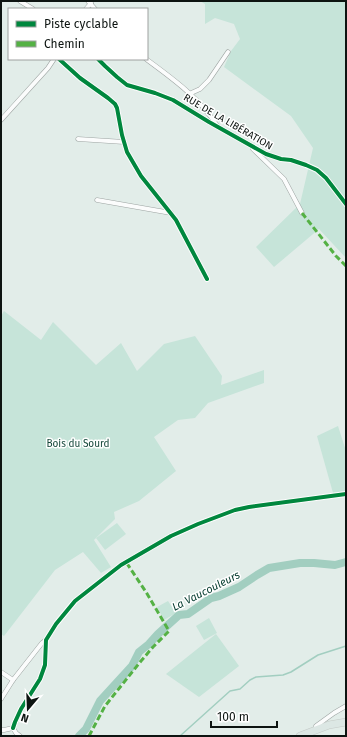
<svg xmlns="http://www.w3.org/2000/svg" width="347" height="737" font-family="'Fira Sans',sans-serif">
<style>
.green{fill:#c6e4d9}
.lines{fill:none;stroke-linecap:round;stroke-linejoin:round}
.stream{stroke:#a2cec0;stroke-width:1.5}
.river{stroke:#a2cec0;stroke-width:8}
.street-casing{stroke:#9da4a2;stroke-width:5}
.primary-casing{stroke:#c4cac7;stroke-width:8}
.street{stroke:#fbfcfc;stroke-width:4}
.primary{stroke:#dce7e4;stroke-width:7}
.quiet{stroke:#54b144;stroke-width:3;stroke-dasharray:6 3;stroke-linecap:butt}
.cycleway-casing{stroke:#fff;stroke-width:6}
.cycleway{stroke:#00873e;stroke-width:4}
.labels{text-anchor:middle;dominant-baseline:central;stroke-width:3;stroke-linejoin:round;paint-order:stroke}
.street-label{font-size:10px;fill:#0d1411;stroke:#fff}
.park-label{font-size:10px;fill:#144639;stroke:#fff}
.water-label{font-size:11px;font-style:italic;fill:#063c2f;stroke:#fff}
</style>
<rect width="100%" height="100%" fill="#e2ede9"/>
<!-- green -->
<g class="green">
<polygon points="200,1 346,1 346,258 319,229 274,267 256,247 300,204 313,148 291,116 224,67 231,51 240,39 234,24 215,18 205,24 205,4"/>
<polygon points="4,311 41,340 53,322 96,365 121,343 137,371 164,344 195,336 222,376 221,385 264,370 264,383 208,403 195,418 178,420 154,437 176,471 139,501 114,512 115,519 94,540 111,567 101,573 83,552 55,570 4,636 1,634 1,316"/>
<polygon points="338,426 346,451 346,491 333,493 317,436"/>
<polygon points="117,523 126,534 105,550 96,538"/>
<polygon points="168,601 176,613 164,620 157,607"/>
<polygon points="209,618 217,633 204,640 196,626"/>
<polygon points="216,634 239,666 199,697 166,674"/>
</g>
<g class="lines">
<!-- stream -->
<polyline class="stream" points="180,736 230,691 240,689 250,680 256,677 283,675 291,672 318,655 346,646"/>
<!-- river -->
<polyline class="river" points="79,736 86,729 100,701 132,666 139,652 149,644 158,634 179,615 188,614 211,598 219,596 239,587 257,575 269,568 300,563 314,563 335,565 346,562"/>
<defs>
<g id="street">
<polyline points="20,1 33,9"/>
<polyline points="88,1 95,9"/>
<polyline points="86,9 91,3"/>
<polyline points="59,59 80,78 108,98 115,104 117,108 122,135 127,152 141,176 176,220 207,279"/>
<polyline points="98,59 105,66 117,77 127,85 155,93 173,100 209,122 266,154 281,159 291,160 306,165 317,170 326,178 346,204"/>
<path d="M146 59C172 78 201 99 218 127"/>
<polyline points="189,94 200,89 209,80 228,52"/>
<polyline points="1,120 48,68 54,59"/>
<polyline points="78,139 124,142"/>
<polyline points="253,149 284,179 302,213"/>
<polyline points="97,200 171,213"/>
<polyline points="1,672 13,680"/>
<polyline points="1,699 13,680 42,643 46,640"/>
<polyline points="13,728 15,722 21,709 40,679 45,665 46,640 56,624 75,601 121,565 171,536 198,524 235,510 249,507 346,494"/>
<polyline points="13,728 16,733 20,736"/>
<polyline points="317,729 316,726 334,713 346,706"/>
<polyline points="1,730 4,730 13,728"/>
</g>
<polyline id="primary" points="300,736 329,725 346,722"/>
</defs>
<!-- street casing -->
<use href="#street" class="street-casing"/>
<!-- primary casing -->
<use href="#primary" class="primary-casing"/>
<!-- street -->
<use href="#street" class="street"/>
<!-- primary -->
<use href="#primary" class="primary"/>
<!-- quiet -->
<g class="quiet">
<polyline points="302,213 336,256 346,266"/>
<polyline points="89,736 105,706 141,661 153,647 169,631 146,592 126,562"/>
</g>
<defs>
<g id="cycleway">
<polyline points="59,59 80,78 108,98 115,104 117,108 122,135 127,152 141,176 176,220 207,279"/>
<polyline points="98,59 105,66 117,77 127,85 155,93 173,100 209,122 266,154 281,159 291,160 306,165 317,170 326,178 346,204"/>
<polyline points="13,728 15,722 21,709 40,679 45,665 46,640 56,624 75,601 121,565 171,536 198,524 235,510 249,507 346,494"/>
</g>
</defs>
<!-- cycleway casing -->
<use href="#cycleway" class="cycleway-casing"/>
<!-- cycleway -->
<use href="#cycleway" class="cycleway"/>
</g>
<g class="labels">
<!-- street labels -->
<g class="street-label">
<text transform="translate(228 122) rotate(30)">RUE DE LA LIBÉRATION</text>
</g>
<!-- park labels -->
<g class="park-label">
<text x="78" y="444">Bois du Sourd</text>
</g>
<!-- water labels -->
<g class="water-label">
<text transform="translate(206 591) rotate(-27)">La Vaucouleurs</text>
</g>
</g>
<!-- border -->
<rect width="347" height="737" fill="none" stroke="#0d1411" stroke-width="4"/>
<!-- legend -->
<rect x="8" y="8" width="140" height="52" fill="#ffffff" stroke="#9ea1a0"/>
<rect x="16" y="21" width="20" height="6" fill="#00873e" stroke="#9ea1a0"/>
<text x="44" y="28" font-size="12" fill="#0d1411">Piste cyclable</text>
<rect x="16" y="41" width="20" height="6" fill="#54b144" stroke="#9ea1a0"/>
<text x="44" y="48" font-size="12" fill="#0d1411">Chemin</text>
<!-- north arrow -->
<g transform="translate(28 709) rotate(199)" stroke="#ffffff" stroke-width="3" paint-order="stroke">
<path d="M0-3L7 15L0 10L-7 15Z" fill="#0d1411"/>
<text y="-6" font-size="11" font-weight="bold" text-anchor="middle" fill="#0d1411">N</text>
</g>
<!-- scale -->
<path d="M211 721v6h66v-6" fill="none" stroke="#0d1411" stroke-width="2"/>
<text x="217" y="721" font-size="12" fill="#0d1411" stroke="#ffffff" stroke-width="3" paint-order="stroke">100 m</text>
</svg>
